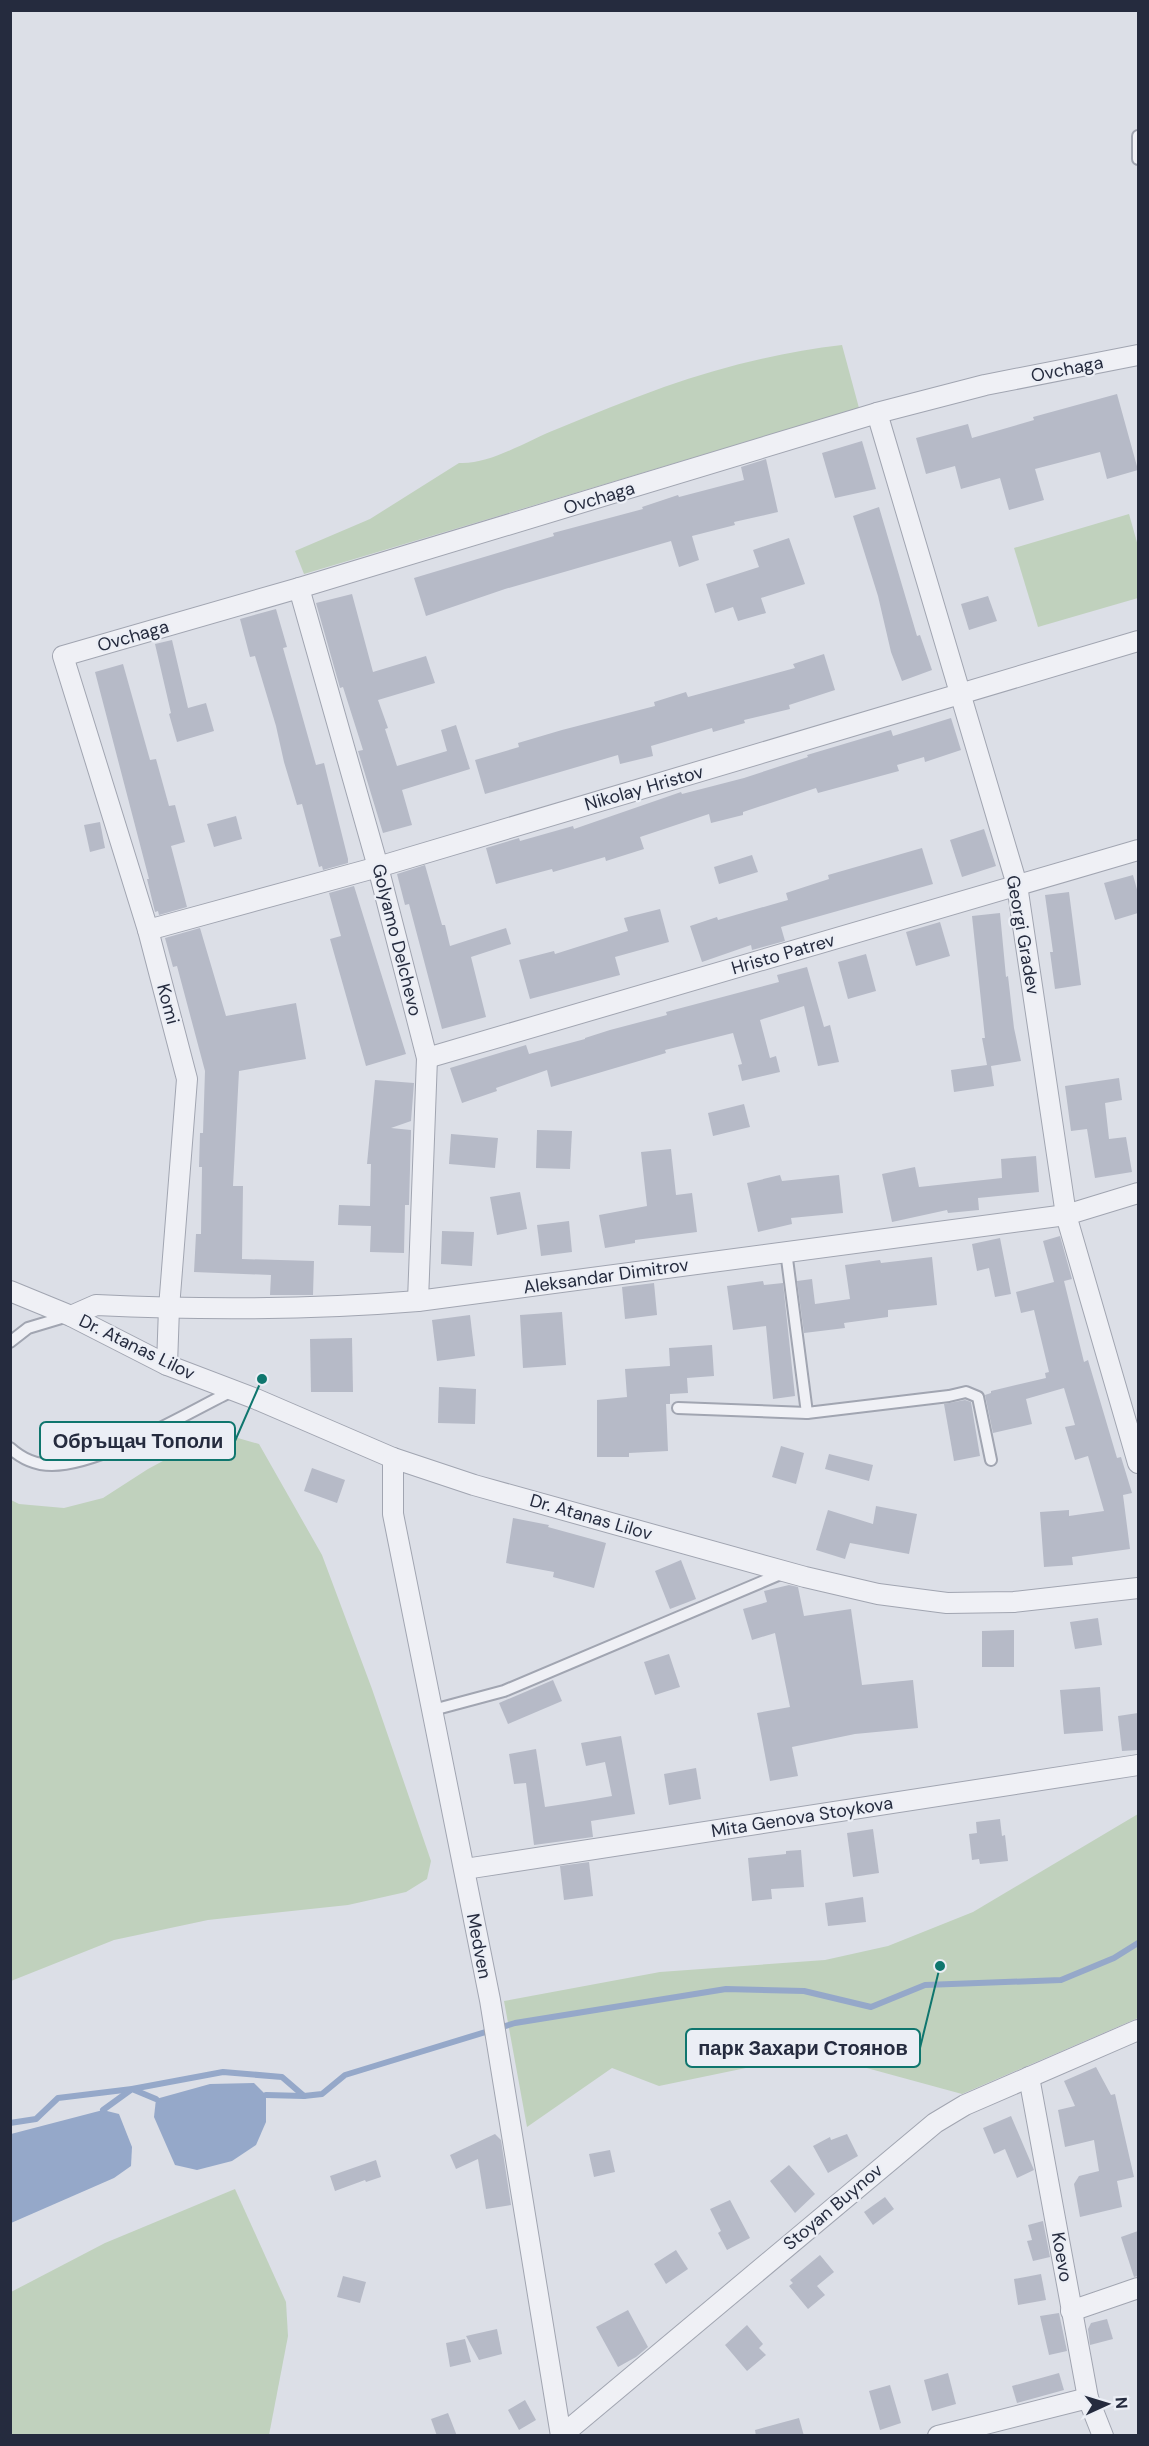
<svg xmlns="http://www.w3.org/2000/svg" width="1149" height="2446" font-family="'DM Sans',sans-serif">
<style>
.green{fill:#c0d1bd}
.water{fill:#95a8c9}
.lines{fill:none;stroke-linecap:round;stroke-linejoin:round}
.stream{stroke:#95a8c9;stroke-width:6}
.building{fill:#b6bac7}
.service-casing{stroke:#a1a5b1;stroke-width:14}
.minor-casing{stroke:#a1a5b1;stroke-width:22}
.service{stroke:#eff0f5;stroke-width:10}
.minor{stroke:#eff0f5;stroke-width:20}
.labels{text-anchor:middle;dominant-baseline:central;stroke-width:4.5;stroke-linejoin:round;paint-order:stroke}
.street-label{font-size:18px;fill:#252b3e;stroke:#ebeef5}
.leader{fill:none;stroke:#0f766e;stroke-width:2}
.callout-dot{fill:#0f766e;stroke:#ebeef5;stroke-width:2}
.callout{fill:#ebeef5;stroke:#0f766e;stroke-width:2}
.callout-label{font-size:20px;text-anchor:middle;font-weight:bold;fill:#252b3e}
</style>
<rect width="100%" height="100%" fill="#dcdfe7"/>
<!-- green -->
<g class="green">
<path d="M842 345 859 408 304 574 295 551 370 519 459 463C490 465 528 440 557 429 593 414 628 400 664 387 721 367 782 352 842 345Z"/>
<polygon points="1129,514 1138,546 1138,598 1038,627 1014,548"/>
<polygon points="217,1432 259,1444 322,1555 372,1689 431,1861 427,1879 406,1892 348,1905 208,1920 114,1940 11,1981 11,1500 19,1504 64,1508 103,1498 148,1469"/>
<polygon points="1138,1814 1138,2018 962,2094 863,2067 765,2064 659,2086 612,2068 527,2127 504,2001 660,1972 825,1960 888,1946 973,1912"/>
<polygon points="235,2189 286,2302 288,2336 269,2435 11,2435 11,2292 105,2243"/>
</g>
<!-- water -->
<g class="water">
<polygon points="254,2083 266,2095 266,2122 256,2145 232,2161 197,2170 175,2165 154,2117 156,2099 210,2084"/>
<polygon points="103,2110 119,2114 132,2147 131,2166 114,2178 11,2223 11,2134"/>
</g>
<g class="lines">
<!-- stream -->
<g class="stream">
<polyline points="266,2095 304,2096"/>
<polyline points="103,2110 132,2089 156,2099"/>
<polyline points="10,2123 36,2119 58,2098 132,2089 223,2072 282,2077 304,2096 322,2094 345,2075 515,2023 726,1989 804,1991 871,2007 925,1985 1061,1980 1114,1958 1138,1943"/>
</g>
</g>
<!-- building -->
<g class="building">
<polygon points="1117,394 1138,470 1107,479 1100,452 1035,469 1044,500 1009,510 1000,478 961,489 955,466 926,474 916,438 968,424 972,438 1034,420 1033,417"/>
<polygon points="862,441 876,489 835,498 822,453"/>
<polygon points="766,459 778,512 734,522 735,525 692,536 699,560 679,567 671,541 505,589 426,616 414,578 554,536 553,533 643,509 642,507 678,495 679,497 744,480 741,467"/>
<polygon points="879,507 917,636 920,635 932,670 902,681 891,652 878,596 853,516"/>
<polygon points="789,538 805,584 761,598 766,613 738,621 733,607 715,613 706,584 759,567 753,550"/>
<polygon points="352,594 373,672 426,656 435,683 378,700 388,728 385,729 397,766 447,751 441,730 456,725 470,769 402,790 412,825 383,833 358,751 363,750 343,687 340,688 316,603"/>
<polygon points="988,596 997,621 969,630 961,604"/>
<polygon points="276,609 287,647 283,648 316,765 324,763 348,859 348,863 323,870 322,866 319,867 302,804 297,805 284,762 276,726 255,656 250,657 240,619"/>
<polygon points="172,640 188,708 206,703 214,731 177,742 169,714 171,713 155,644"/>
<polygon points="824,654 835,690 789,705 790,709 744,720 745,723 713,732 712,728 651,746 653,756 620,764 618,755 485,794 475,760 519,747 518,743 562,730 655,706 654,702 686,692 688,697 795,668 793,664"/>
<polygon points="123,664 150,760 156,759 169,806 175,805 185,842 171,846 187,907 159,915 158,911 155,912 147,879 149,879 95,672"/>
<polygon points="951,718 961,750 925,762 924,757 897,765 899,771 818,793 816,788 743,812 743,815 711,823 709,814 640,837 644,849 606,861 605,857 553,872 552,869 496,884 486,848 519,838 520,841 573,826 574,829 681,792 682,794 744,778 808,757 807,755 891,730 893,736"/>
<polygon points="236,816 242,839 214,847 207,824"/>
<polygon points="100,822 105,848 90,852 84,825"/>
<polygon points="984,829 996,866 962,877 950,840"/>
<polygon points="922,848 933,884 781,927 785,941 752,950 751,945 702,962 690,926 717,917 718,920 788,900 786,893 829,879 828,875"/>
<polygon points="752,855 758,872 719,884 714,867"/>
<polygon points="425,865 442,925 445,925 450,946 506,928 511,944 471,957 486,1017 442,1029 409,904 405,905 397,874"/>
<polygon points="1133,875 1138,893 1138,913 1115,920 1104,883"/>
<polygon points="354,886 406,1054 366,1066 330,939 341,936 329,893"/>
<polygon points="1069,892 1081,985 1055,989 1050,952 1053,952 1045,895"/>
<polygon points="660,909 669,942 615,957 620,975 530,999 519,960 554,951 555,954 628,931 624,918"/>
<polygon points="1000,913 1006,977 1008,976 1014,1028 1021,1061 991,1066 994,1086 954,1092 951,1070 987,1065 982,1038 985,1038 972,916"/>
<polygon points="940,922 950,956 916,966 906,932"/>
<polygon points="200,928 226,1016 296,1003 306,1059 239,1071 233,1186 243,1186 242,1259 314,1261 313,1295 270,1295 271,1275 194,1272 196,1234 201,1234 202,1167 199,1167 200,1133 203,1133 205,1071 177,966 173,967 165,938"/>
<polygon points="866,954 876,991 848,999 838,962"/>
<polygon points="807,967 824,1027 830,1025 839,1062 818,1066 804,1006 760,1020 770,1058 776,1056 780,1072 742,1081 738,1065 742,1064 733,1033 665,1050 666,1053 551,1087 547,1070 496,1088 497,1091 462,1103 450,1068 526,1045 529,1054 585,1039 585,1038 610,1030 667,1015 666,1012 779,982 777,975"/>
<polygon points="1119,1078 1122,1100 1105,1103 1109,1139 1126,1137 1132,1172 1095,1178 1087,1129 1071,1131 1065,1086"/>
<polygon points="375,1080 414,1083 411,1121 391,1128 411,1130 411,1133 409,1205 405,1205 404,1253 370,1252 371,1226 338,1225 339,1205 370,1206 371,1164 367,1164"/>
<polygon points="744,1104 750,1127 713,1136 708,1113"/>
<polygon points="537,1130 572,1131 570,1169 536,1168"/>
<polygon points="451,1134 498,1138 495,1168 449,1164"/>
<polygon points="671,1149 676,1195 692,1193 697,1232 635,1240 635,1243 605,1248 599,1215 647,1206 641,1152"/>
<polygon points="1036,1156 1039,1192 978,1198 979,1210 948,1213 947,1210 892,1222 882,1174 915,1167 919,1187 1002,1178 1001,1159"/>
<polygon points="780,1175 782,1181 839,1175 843,1213 791,1218 792,1224 758,1232 747,1183"/>
<polygon points="520,1192 527,1229 497,1235 490,1197"/>
<polygon points="569,1221 572,1252 541,1256 537,1225"/>
<polygon points="442,1231 474,1232 472,1266 441,1264"/>
<polygon points="1060,1236 1072,1279 1064,1281 1084,1362 1088,1360 1117,1458 1121,1457 1132,1493 1123,1495 1130,1549 1072,1557 1073,1565 1044,1567 1040,1512 1069,1510 1069,1516 1104,1511 1088,1456 1075,1460 1065,1427 1075,1425 1064,1388 1026,1399 1032,1424 993,1433 985,1395 991,1393 991,1391 1046,1378 1045,1373 1049,1372 1034,1310 1021,1313 1016,1292 1054,1282 1043,1241"/>
<polygon points="1000,1238 1011,1294 995,1297 989,1268 977,1271 972,1244"/>
<polygon points="932,1257 937,1305 888,1310 888,1317 844,1323 845,1328 804,1333 797,1281 812,1279 815,1304 850,1299 845,1265 880,1260 881,1263"/>
<polygon points="763,1281 764,1285 783,1283 795,1396 773,1399 766,1326 733,1330 727,1286"/>
<polygon points="654,1283 657,1315 625,1319 622,1287"/>
<polygon points="562,1312 566,1365 523,1368 520,1315"/>
<polygon points="470,1315 475,1356 437,1361 432,1320"/>
<polygon points="352,1338 353,1392 311,1392 310,1339"/>
<polygon points="712,1345 714,1376 687,1378 688,1393 670,1394 670,1404 666,1404 668,1451 629,1453 629,1457 597,1457 597,1400 627,1397 625,1369 670,1366 669,1348"/>
<polygon points="439,1387 476,1389 475,1424 438,1423"/>
<polygon points="965,1400 971,1402 980,1456 954,1461 944,1404"/>
<polygon points="781,1446 804,1453 796,1484 772,1477"/>
<polygon points="829,1454 873,1465 869,1481 825,1469"/>
<polygon points="312,1468 345,1480 337,1503 304,1491"/>
<polygon points="876,1506 917,1514 909,1554 850,1543 845,1559 816,1550 828,1510 873,1524"/>
<polygon points="513,1518 549,1525 548,1527 606,1543 594,1588 553,1577 554,1572 506,1563"/>
<polygon points="681,1560 696,1599 670,1609 655,1571"/>
<polygon points="789,1585 798,1587 804,1616 851,1609 862,1685 913,1680 918,1728 855,1734 792,1747 798,1776 770,1781 757,1713 790,1707 775,1633 752,1640 743,1609 767,1602 764,1591"/>
<polygon points="1098,1618 1102,1645 1075,1649 1070,1622"/>
<polygon points="1014,1630 1014,1667 982,1667 982,1631"/>
<polygon points="669,1654 680,1687 655,1695 644,1662"/>
<polygon points="553,1680 562,1701 508,1724 499,1703"/>
<polygon points="1100,1687 1103,1731 1064,1734 1060,1690"/>
<polygon points="1138,1713 1138,1750 1122,1751 1118,1716"/>
<polygon points="621,1736 635,1814 591,1821 593,1837 534,1845 526,1783 514,1784 509,1754 536,1749 545,1807 584,1801 612,1796 605,1762 586,1766 581,1743"/>
<polygon points="696,1768 701,1799 669,1805 664,1774"/>
<polygon points="1000,1819 1002,1836 1005,1835 1008,1861 980,1864 979,1859 972,1860 969,1834 977,1833 976,1822"/>
<polygon points="873,1829 879,1873 853,1877 847,1833"/>
<polygon points="801,1850 804,1887 771,1889 772,1899 752,1901 748,1858 786,1854 786,1851"/>
<polygon points="589,1862 593,1896 564,1900 560,1866"/>
<polygon points="863,1897 866,1922 828,1926 825,1903"/>
<polygon points="1096,2067 1111,2095 1115,2094 1134,2177 1117,2181 1122,2207 1080,2217 1074,2184 1079,2176 1099,2171 1094,2140 1065,2147 1058,2110 1075,2106 1064,2081"/>
<polygon points="1011,2116 1034,2170 1017,2178 1005,2149 994,2154 983,2128"/>
<polygon points="495,2134 501,2140 511,2205 486,2209 478,2159 456,2169 450,2155"/>
<polygon points="847,2134 858,2156 828,2173 813,2146 830,2137 831,2140"/>
<polygon points="610,2150 615,2172 594,2177 589,2154"/>
<polygon points="376,2160 381,2177 366,2182 365,2180 335,2191 330,2176"/>
<polygon points="789,2165 815,2194 795,2213 770,2181"/>
<polygon points="885,2197 894,2209 873,2225 864,2212"/>
<polygon points="730,2200 750,2238 727,2250 718,2233 721,2231 710,2209"/>
<polygon points="1043,2221 1050,2257 1033,2261 1027,2241 1032,2240 1028,2225"/>
<polygon points="1138,2231 1138,2276 1134,2277 1121,2237"/>
<polygon points="676,2250 688,2269 666,2284 654,2264"/>
<polygon points="820,2255 834,2272 817,2286 825,2295 808,2309 789,2286 793,2283 790,2280"/>
<polygon points="1041,2274 1046,2300 1018,2305 1014,2279"/>
<polygon points="343,2276 366,2282 360,2303 337,2297"/>
<polygon points="628,2310 648,2347 636,2357 618,2367 596,2327"/>
<polygon points="1059,2313 1067,2351 1049,2355 1040,2316"/>
<polygon points="1107,2319 1113,2339 1090,2345 1088,2329 1091,2323"/>
<polygon points="747,2325 763,2344 759,2348 766,2355 747,2371 725,2345"/>
<polygon points="497,2329 502,2354 479,2360 466,2336"/>
<polygon points="465,2339 471,2362 450,2367 446,2343"/>
<polygon points="948,2373 956,2404 932,2411 924,2380"/>
<polygon points="1059,2373 1064,2390 1017,2403 1012,2386"/>
<polygon points="890,2385 901,2423 880,2430 869,2391"/>
<polygon points="525,2400 536,2420 519,2430 508,2410"/>
<polygon points="448,2413 457,2436 437,2436 431,2419"/>
<polygon points="799,2418 804,2436 756,2436 755,2430"/>
</g>
<g class="lines">
<defs>
<g id="service">
<polyline points="1138,136 1138,159"/>
<polyline points="786,1251 807,1413"/>
<polyline points="10,1342 28,1328 68,1316"/>
<polyline points="678,1408 807,1413 949,1396 966,1392 978,1397 991,1460"/>
<path d="M10 1448C21 1458 36 1465 52 1465 101 1465 187 1413 232 1391"/>
<polyline points="433,1710 504,1691 783,1573"/>
</g>
<g id="minor">
<polyline points="877,413 1017,885 1066,1215 1138,1463"/>
<polyline points="299,588 378,867 427,1058 418,1301"/>
<polyline points="148,930 378,867 1138,641"/>
<polyline points="427,1058 1138,850"/>
<polyline points="10,1291 71,1316 167,1365 256,1399 393,1458 474,1485 805,1577 878,1594 947,1603 1014,1602 1138,1588"/>
<path d="M71 1316 96 1305C204 1310 310 1310 418 1301L1066 1215 1138 1193"/>
<polyline points="167,1365 169,1308 187,1079 148,930 63,656 299,588 877,413 985,385 1138,355"/>
<polyline points="393,1458 393,1514 490,2000 561,2436"/>
<polyline points="465,1869 1138,1765"/>
<polyline points="1029,2077 1088,2398 1103,2436"/>
<polyline points="1071,2311 1138,2288"/>
<polyline points="561,2436 935,2123 965,2105 1138,2030"/>
<polyline points="938,2436 1088,2398"/>
</g>
</defs>
<!-- service casing -->
<use href="#service" class="service-casing"/>
<!-- minor casing -->
<use href="#minor" class="minor-casing"/>
<!-- service -->
<use href="#service" class="service"/>
<!-- minor -->
<use href="#minor" class="minor"/>
</g>
<g class="labels">
<!-- street labels -->
<g class="street-label">
<text transform="translate(1067 369) rotate(-11)">Ovchaga</text>
<text transform="translate(599 498) rotate(-17)">Ovchaga</text>
<text transform="translate(133 636) rotate(-16)">Ovchaga</text>
<text transform="translate(644 788) rotate(-16)">Nikolay Hristov</text>
<text transform="translate(1023 935) rotate(80)">Georgi Gradev</text>
<text transform="translate(397 940) rotate(76)">Golyamo Delchevo</text>
<text transform="translate(783 954) rotate(-16)">Hristo Patrev</text>
<text transform="translate(168 1004) rotate(75)">Komi</text>
<text transform="translate(606 1276) rotate(-8)">Aleksandar Dimitrov</text>
<text transform="translate(137 1347) rotate(26)">Dr. Atanas Lilov</text>
<text transform="translate(591 1517) rotate(16)">Dr. Atanas Lilov</text>
<text transform="translate(802 1817) rotate(-9)">Mita Genova Stoykova</text>
<text transform="translate(479 1946) rotate(79)">Medven</text>
<text transform="translate(833 2207) rotate(-40)">Stoyan Buynov</text>
<text transform="translate(1062 2257) rotate(80)">Koevo</text>
</g>
</g>
<!-- callouts -->
<path class="leader" d="M262 1379L235 1441M940 1966L920 2048"/>
<g class="callout-dot">
<circle cx="262" cy="1379" r="6"/>
<circle cx="940" cy="1966" r="6"/>
</g>
<g class="callout">
<rect x="40" y="1422" width="195" height="38" rx="6"/>
<rect x="686" y="2029" width="234" height="38" rx="6"/>
</g>
<g class="callout-label">
<text x="138" y="1448">Обръщач Тополи</text>
<text x="803" y="2055">парк Захари Стоянов</text>
</g>
<!-- border -->
<rect width="1149" height="2446" fill="none" stroke="#252b3e" stroke-width="24"/>
<!-- north arrow -->
<g transform="translate(1107 2404) rotate(86)" stroke="#ebeef5" stroke-width="4.5" paint-order="stroke">
<path d="M0-4.5L10 22L0 15L-10 22Z" fill="#252b3e"/>
<text y="-9" font-size="16" font-weight="bold" text-anchor="middle" fill="#252b3e">N</text>
</g>
</svg>
